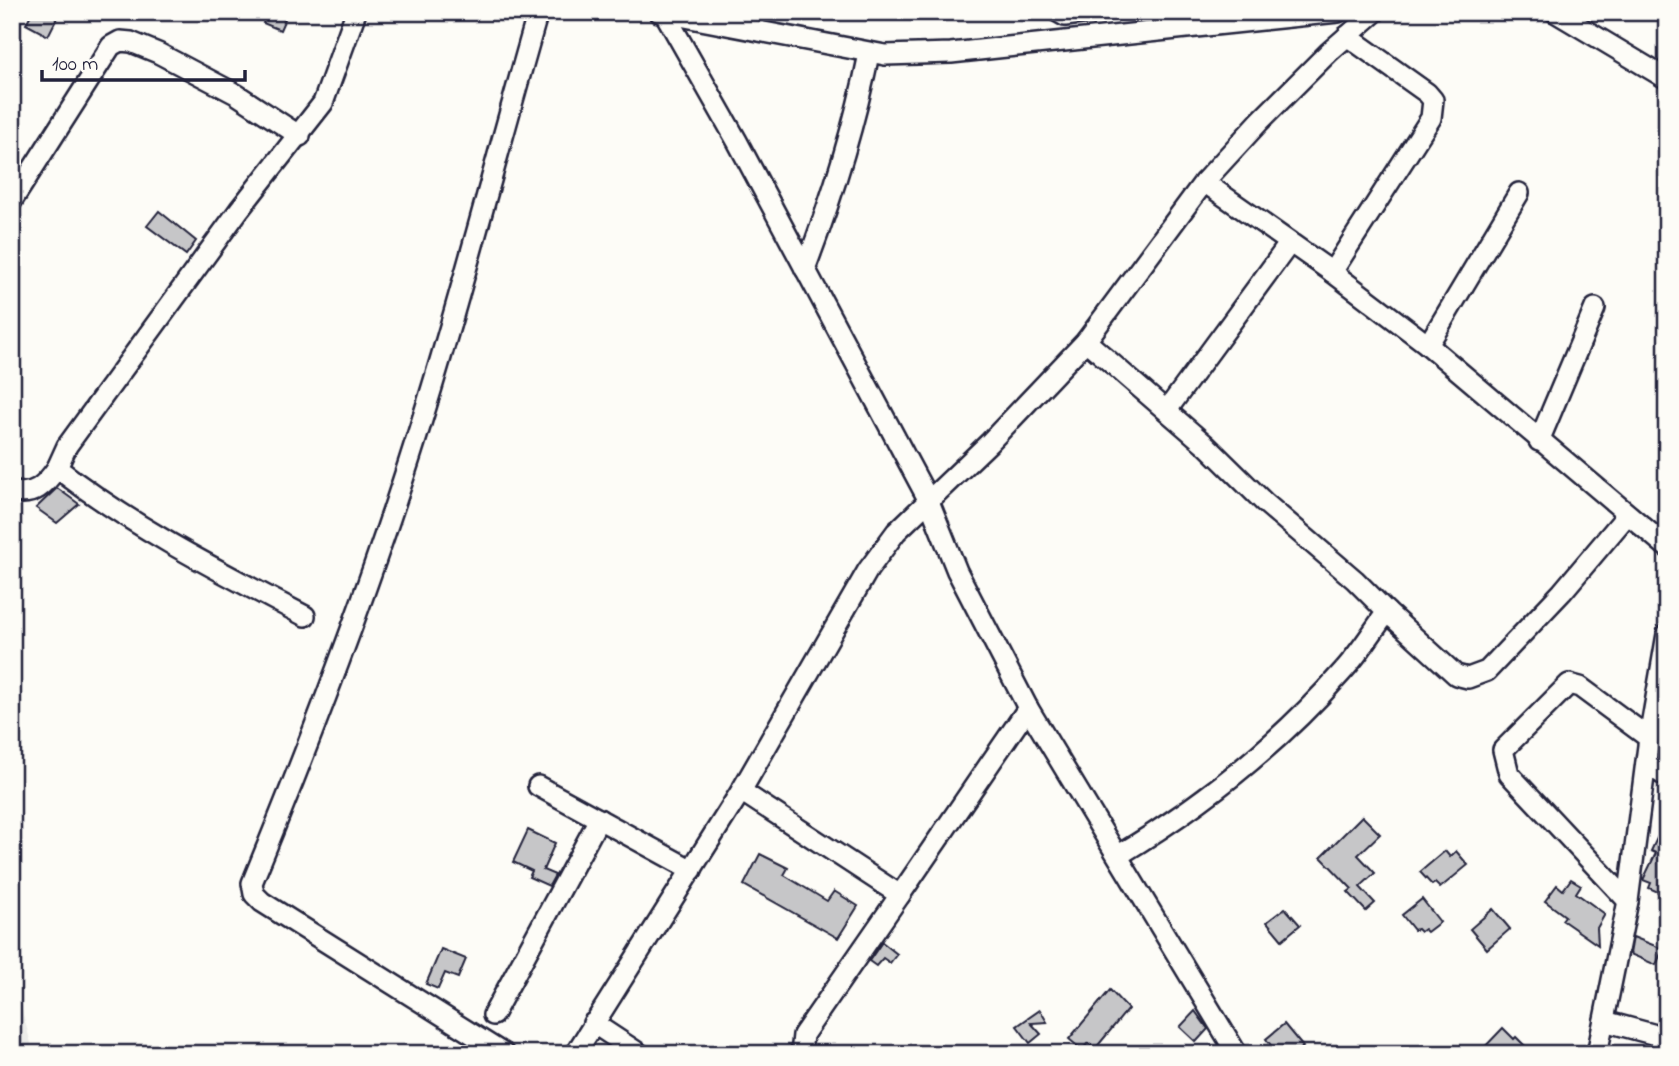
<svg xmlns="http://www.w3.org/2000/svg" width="1679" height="1066" font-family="'Indie Flower',sans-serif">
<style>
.built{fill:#ecece9}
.building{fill:#c6c6c8;stroke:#22223b;stroke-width:2}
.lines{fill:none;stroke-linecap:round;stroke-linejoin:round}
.minor-casing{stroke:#22223b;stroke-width:24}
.minor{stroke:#fdfcf7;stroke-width:19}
</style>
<rect width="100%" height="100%" fill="#fdfcf7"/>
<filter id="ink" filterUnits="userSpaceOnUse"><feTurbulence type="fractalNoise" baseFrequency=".0143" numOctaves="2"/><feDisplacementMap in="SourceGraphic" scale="14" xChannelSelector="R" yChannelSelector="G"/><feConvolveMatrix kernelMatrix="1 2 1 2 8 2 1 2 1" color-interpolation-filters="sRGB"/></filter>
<g filter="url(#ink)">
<!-- built -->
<polygon class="built" points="12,975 34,1054 12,1054"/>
<!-- building -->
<g class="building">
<polygon points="32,12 60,12 48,36 26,24"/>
<polygon points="268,12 288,12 280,30 263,23"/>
<polygon points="159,211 196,241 186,255 147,226"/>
<polygon points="57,488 79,504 57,523 36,508"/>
<polygon points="1362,816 1380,834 1358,855 1375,873 1360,887 1375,903 1366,911 1348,892 1352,889 1321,857"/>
<polygon points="1667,829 1667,896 1649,888 1651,883 1643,880 1656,853 1651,851 1658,836 1663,838"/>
<polygon points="528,830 555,843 543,870 555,875 549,886 529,877 532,871 513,862"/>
<polygon points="1445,851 1450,857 1456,851 1468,865 1440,888 1435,883 1432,885 1420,872"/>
<polygon points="760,854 788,868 784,875 827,901 834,891 858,906 838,938 744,885"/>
<polygon points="1571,879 1581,885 1576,893 1605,914 1597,928 1598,945 1562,920 1565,916 1545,901 1557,885 1563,890"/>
<polygon points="1422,899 1440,922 1427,932 1424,929 1420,932 1417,929 1414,930 1402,915"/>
<polygon points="1285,908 1300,925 1282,940 1267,922"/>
<polygon points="1493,909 1510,929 1487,949 1470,929"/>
<polygon points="1633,937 1663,949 1656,965 1630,954"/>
<polygon points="882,942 897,954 890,963 883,958 876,966 869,961"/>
<polygon points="441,949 466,959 458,978 445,973 438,989 426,984"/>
<polygon points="1110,990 1128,1009 1095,1049 1088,1043 1082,1050 1069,1039"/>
<polygon points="1040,1010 1047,1022 1031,1023 1041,1034 1030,1043 1017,1026"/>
<polygon points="1195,1011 1208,1029 1196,1042 1180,1027"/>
<polygon points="1284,1024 1303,1047 1295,1054 1278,1054 1266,1039"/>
<polygon points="1503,1028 1514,1039 1516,1037 1533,1054 1478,1054"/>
</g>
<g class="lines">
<defs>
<g id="minor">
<polyline points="659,12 885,55 951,53 1338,12"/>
<polyline points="1058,12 1065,16 1097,12"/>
<polyline points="1555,12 1667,79"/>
<polyline points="665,14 737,141 928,499 957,571 1028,708 1237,1054"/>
<polyline points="1204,182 1332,272 1428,345 1667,547"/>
<polyline points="12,201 111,46 120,41 131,42 158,53 236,94 300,136"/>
<path d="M805 269C832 198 854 128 869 54"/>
<polyline points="1332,272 1431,118 1433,100 1427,93 1347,36"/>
<path d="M1086 341 1207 446 1264 502 1355 580 1387 612C1372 632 1359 654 1342 672 1278 745 1202 805 1119 855"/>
<polyline points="1428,345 1519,193"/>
<polyline points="1167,410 1289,244"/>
<polyline points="1539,441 1595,308"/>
<path d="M12 491C33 498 46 484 57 468"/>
<polyline points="1387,612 1456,675 1468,678 1487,671 1562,592 1627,515"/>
<path d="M305 616C219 571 134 528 57 468L67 446 239 210 323 103 356 12"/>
<polyline points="1646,764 1667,777"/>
<polyline points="538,786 692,870"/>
<polyline points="741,791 900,895 1028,708"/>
<polyline points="1628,901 1509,774 1503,750 1569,684 1580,687 1649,738"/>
<polyline points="493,1015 599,819"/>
<polyline points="1604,1021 1667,1038"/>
<polyline points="593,1023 640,1054"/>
<path d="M504 1054 262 902 254 894 252 883C304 757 353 630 396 501 450 340 491 175 538 12"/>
<polyline points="575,1054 741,791 868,570 896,532 989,443 1086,341 1204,182 1260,121 1329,52 1375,12"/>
<polyline points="801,1054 803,1035 900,895"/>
<polyline points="1597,1054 1628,901 1649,738 1667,634"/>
</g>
</defs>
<!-- minor casing -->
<use href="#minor" class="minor-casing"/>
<!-- minor -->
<use href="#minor" class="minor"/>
</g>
</g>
<!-- margin -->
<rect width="1679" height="1066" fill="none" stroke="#fdfcf7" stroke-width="42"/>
<rect x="21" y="21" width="1637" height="1024" fill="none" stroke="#22223b" stroke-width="2.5" filter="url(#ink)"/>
<!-- scale -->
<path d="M42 70v10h203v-10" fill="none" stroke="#22223b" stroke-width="3.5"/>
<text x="52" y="70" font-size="21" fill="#22223b" stroke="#fdfcf7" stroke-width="5" paint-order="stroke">100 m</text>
</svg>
